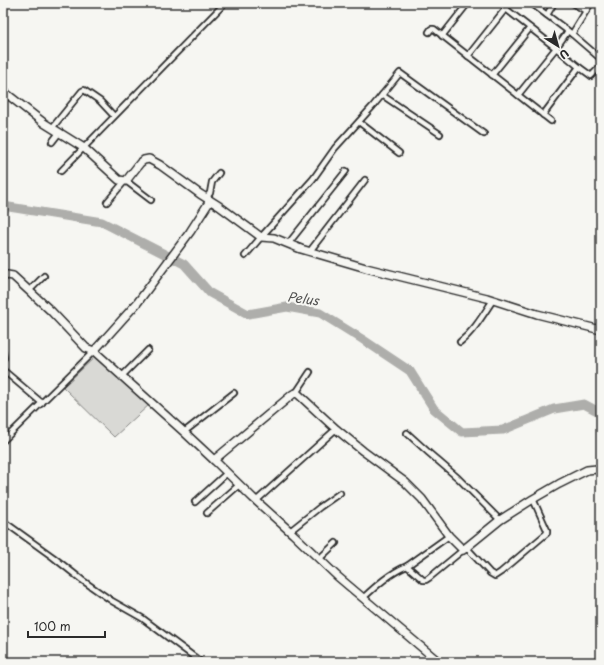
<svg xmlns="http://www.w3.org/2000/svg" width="604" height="665" font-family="'Playpen Sans',sans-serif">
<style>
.green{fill:#d9d9d5;stroke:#828280}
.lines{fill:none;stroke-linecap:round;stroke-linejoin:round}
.river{stroke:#aeaeab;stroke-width:9}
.street-casing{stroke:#2b2b2b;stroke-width:8}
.secondary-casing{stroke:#2b2b2b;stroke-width:10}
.street{stroke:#f6f6f2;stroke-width:4.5}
.secondary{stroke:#f6f6f2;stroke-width:7}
.labels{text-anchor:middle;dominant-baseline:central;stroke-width:4;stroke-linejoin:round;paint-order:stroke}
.water-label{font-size:13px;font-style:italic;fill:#525251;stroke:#f6f6f2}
</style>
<rect width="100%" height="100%" fill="#f6f6f2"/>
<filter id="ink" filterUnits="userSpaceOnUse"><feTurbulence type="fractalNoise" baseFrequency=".025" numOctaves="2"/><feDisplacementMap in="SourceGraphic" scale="8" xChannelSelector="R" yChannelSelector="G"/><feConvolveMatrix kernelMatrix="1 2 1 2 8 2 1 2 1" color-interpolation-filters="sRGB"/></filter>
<g filter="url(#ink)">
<!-- green -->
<polygon class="green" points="97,355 150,404 114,437 63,387"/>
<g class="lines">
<!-- river -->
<polyline class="river" points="3,206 102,222 184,264 210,293 248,314 287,307 320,313 362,339 410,371 434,409 462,432 503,430 554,409 584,404 601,413"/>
<defs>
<g id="street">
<polyline points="531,3 572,34 601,59"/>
<polyline points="573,3 586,11"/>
<polyline points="506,9 556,48 579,67"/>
<polyline points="547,15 554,3"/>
<polyline points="429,32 431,29 434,29 551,121"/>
<polyline points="572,34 591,3"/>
<polyline points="442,36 468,3"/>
<polyline points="597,55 601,48"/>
<polyline points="468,56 510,3"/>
<polyline points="492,75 530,28"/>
<polyline points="382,95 440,134"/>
<polyline points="518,95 556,48 568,31"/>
<polyline points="543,115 579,67 590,75 591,76 601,66"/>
<polyline points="359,122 399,153"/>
<polyline points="52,128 82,91 84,90 100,101 114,116"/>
<polyline points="52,142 59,133"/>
<polyline points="61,171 225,3"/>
<polyline points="126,181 151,200"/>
<polyline points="206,198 210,193 212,182 219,173"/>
<polyline points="107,202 125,181"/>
<polyline points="288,244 346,171"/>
<polyline points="310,251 365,180"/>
<polyline points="245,256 261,237 313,179 335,148 373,106 400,73 484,134"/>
<polyline points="29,291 44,276"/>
<path d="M460 342C474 331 483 315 493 300"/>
<polyline points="3,353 4,358 3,359"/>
<polyline points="3,370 42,403"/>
<polyline points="122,376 148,350"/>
<polyline points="296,393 310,372"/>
<polyline points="184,432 234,393"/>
<polyline points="407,433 429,453 458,478 500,520"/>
<polyline points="3,441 94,351"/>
<polyline points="256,501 336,429"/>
<polyline points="195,502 227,473"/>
<polyline points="207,513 239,485"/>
<polyline points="3,521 53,557 82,580 112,601 142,618 201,662"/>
<polyline points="290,531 320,507 340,493"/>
<polyline points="466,547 490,573 495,576 501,572 547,533 547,530 533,499"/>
<polyline points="319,559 336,543"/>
<polyline points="407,566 421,578 423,580 426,580 429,578 463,550"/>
<path d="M363 598C376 586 390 573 407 566L449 536"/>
</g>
<g id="secondary">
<polyline points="3,91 44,123 84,148 119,180 126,181 140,163 144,160 149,159 160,165 200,194 219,206 261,237 274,238 301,249 366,268 487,298 537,314 601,330"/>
<polyline points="3,277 7,275 13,276 51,311 86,348 94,351 138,302 190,232 208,204 209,200"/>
<polyline points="94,351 184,432 214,460 293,394 296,393 298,394 336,429 363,451 405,482 422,499 449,536 463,550 500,520 533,499 559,484 587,470 597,469 601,473"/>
<polyline points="214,460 253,498 293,534 337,576 439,662"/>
</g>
</defs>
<!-- street casing -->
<use href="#street" class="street-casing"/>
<!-- secondary casing -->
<use href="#secondary" class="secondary-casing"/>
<!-- street -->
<use href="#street" class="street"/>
<!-- secondary -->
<use href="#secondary" class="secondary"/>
</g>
</g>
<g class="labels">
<!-- water labels -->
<g class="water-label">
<text transform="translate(303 298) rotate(8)">Pelus</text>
</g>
</g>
<!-- margin -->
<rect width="604" height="665" fill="none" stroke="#f6f6f2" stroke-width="16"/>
<rect x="8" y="8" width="588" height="649" fill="none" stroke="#2b2b2b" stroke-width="1.5" filter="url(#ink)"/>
<!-- north arrow -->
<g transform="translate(558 46) rotate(143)" stroke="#f6f6f2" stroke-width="3" paint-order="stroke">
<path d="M0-3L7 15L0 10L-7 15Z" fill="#2b2b2b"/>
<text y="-6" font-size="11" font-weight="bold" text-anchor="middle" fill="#2b2b2b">U</text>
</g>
<!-- scale -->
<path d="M28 631v6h77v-6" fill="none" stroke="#2b2b2b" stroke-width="2"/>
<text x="34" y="631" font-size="12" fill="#2b2b2b" stroke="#f6f6f2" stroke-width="3" paint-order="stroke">100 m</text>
</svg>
